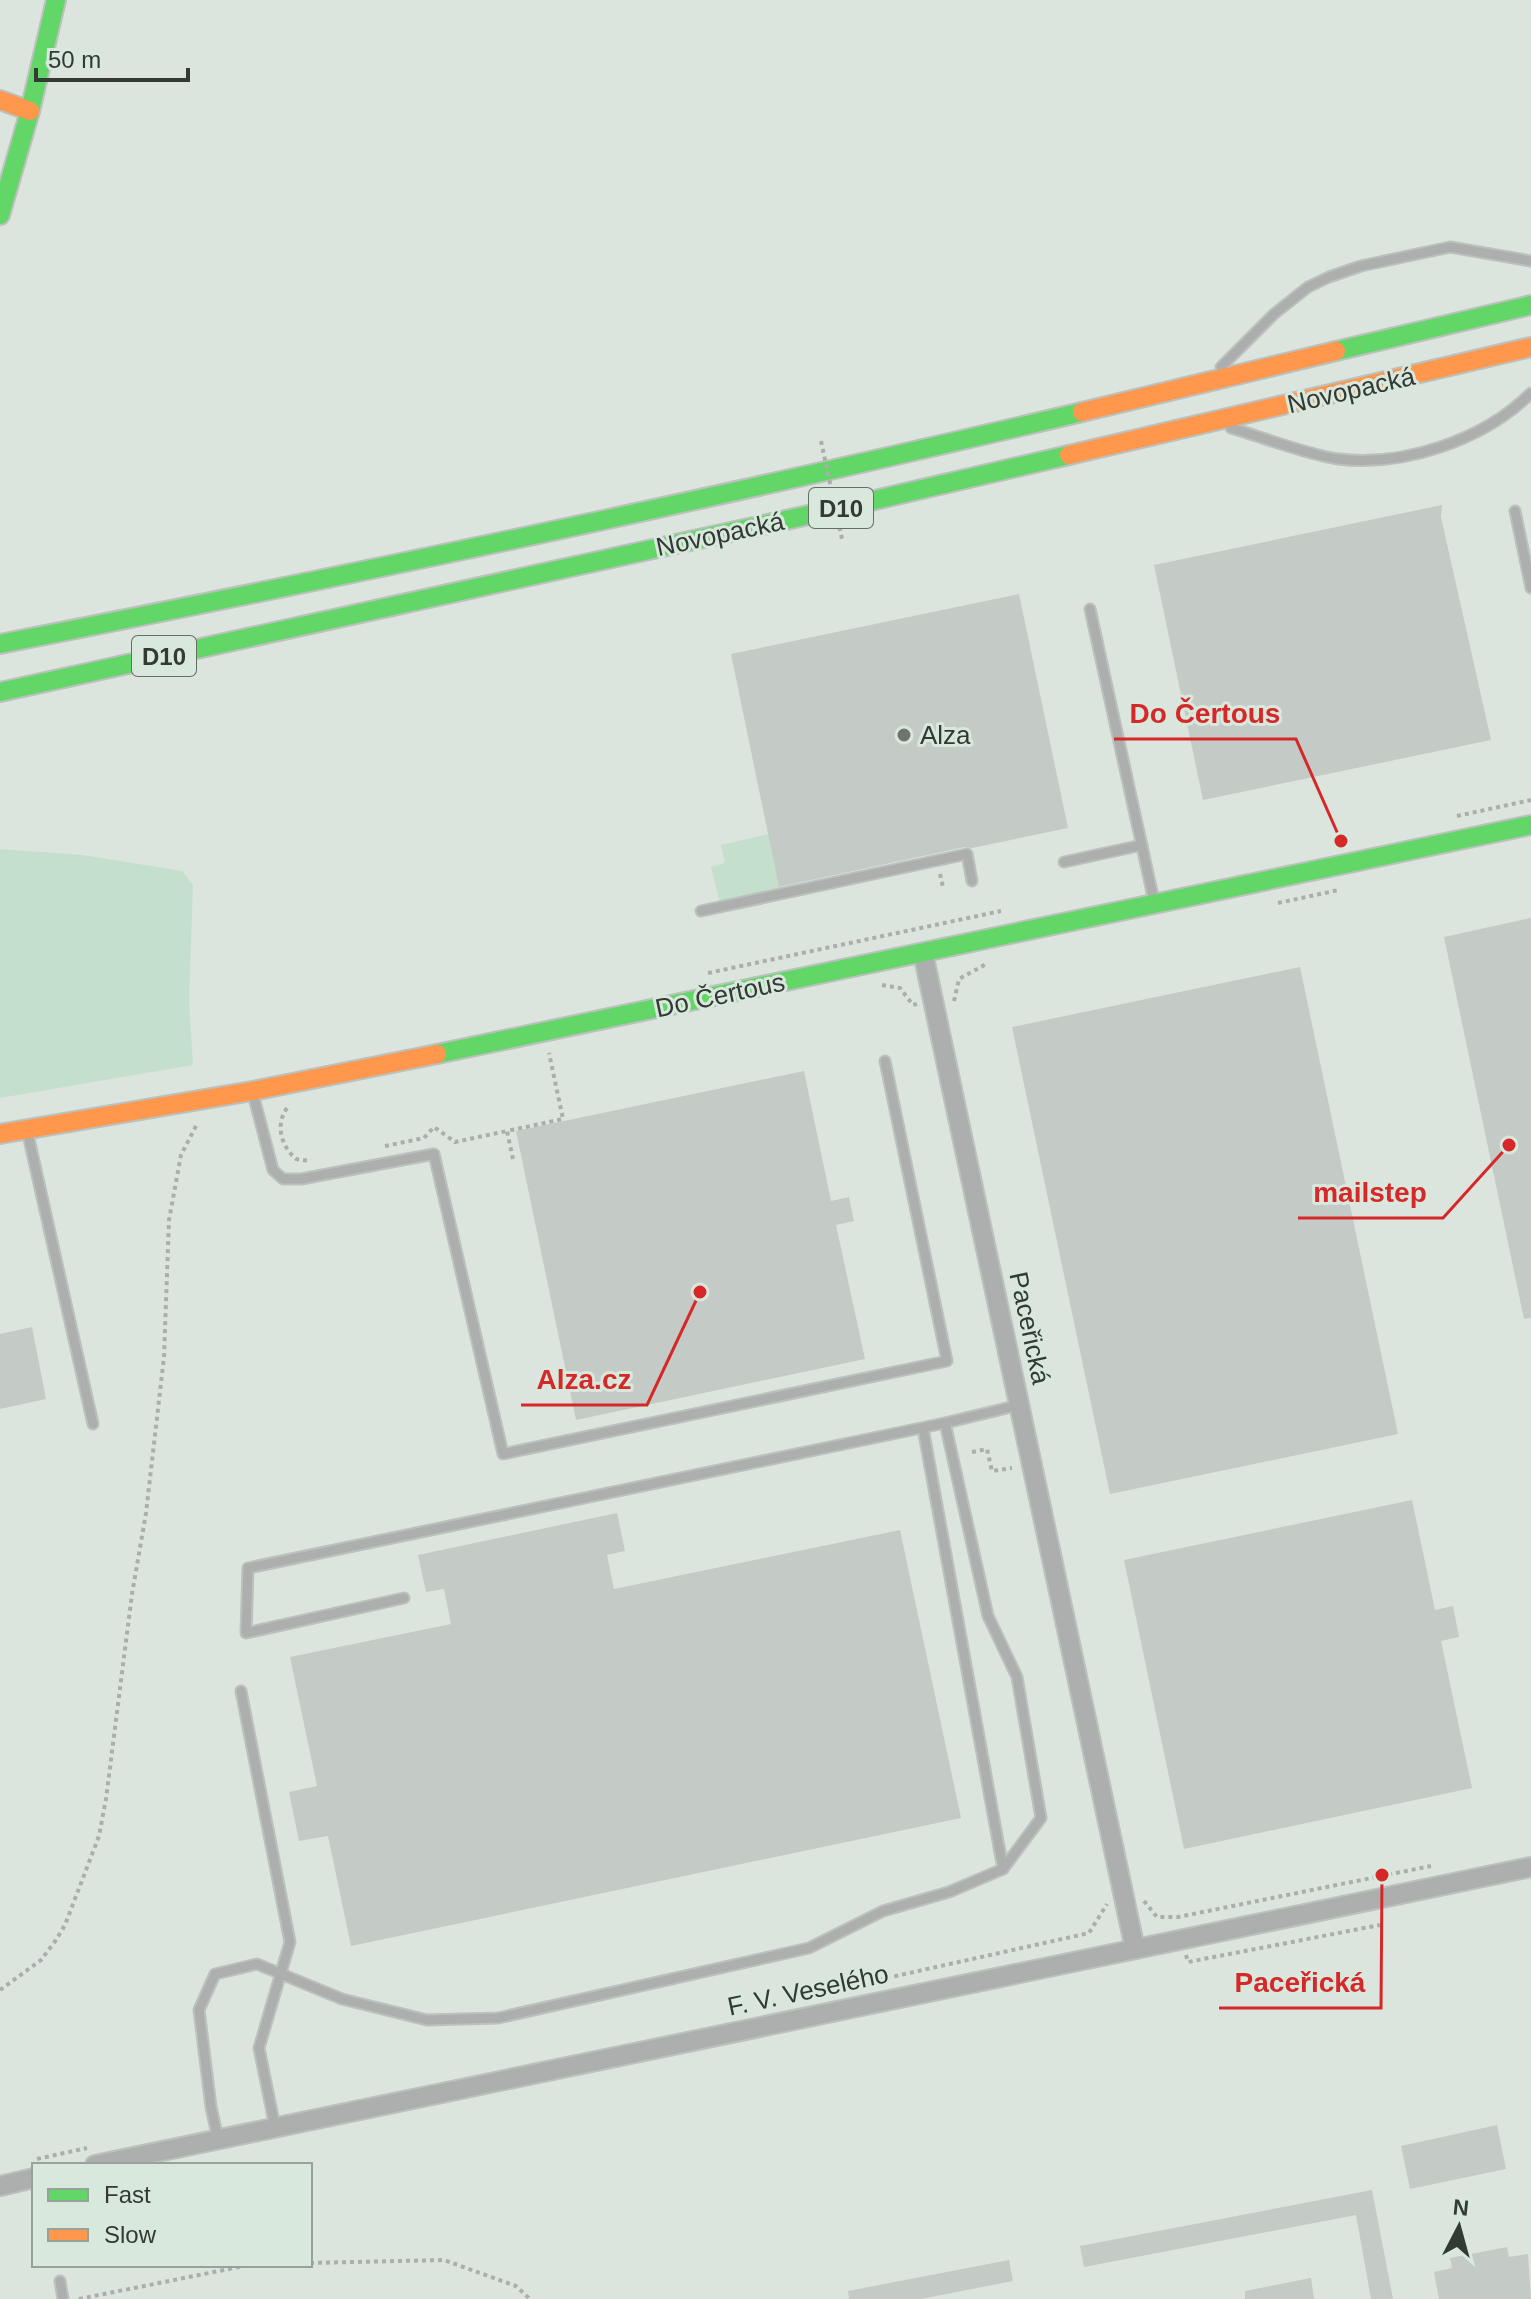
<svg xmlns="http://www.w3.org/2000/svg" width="1531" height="2299" font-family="Helvetica,sans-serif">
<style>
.green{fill:#c4e0cc}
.building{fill:#c4cbc6}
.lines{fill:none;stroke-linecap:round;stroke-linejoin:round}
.lane-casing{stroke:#bbc1bd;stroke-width:13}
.street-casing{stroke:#bbc1bd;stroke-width:22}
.fast-casing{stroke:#bbc1bd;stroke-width:22}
.slow-casing{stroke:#bbc1bd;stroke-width:22}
.path{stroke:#abaeac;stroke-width:4;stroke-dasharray:4 4;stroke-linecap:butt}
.lane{stroke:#acafad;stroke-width:9}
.street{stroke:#acafad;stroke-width:18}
.fast{stroke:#63d668;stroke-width:18}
.slow{stroke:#ff974d;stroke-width:18}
.path-bridge{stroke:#abaeac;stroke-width:4;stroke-dasharray:4 4;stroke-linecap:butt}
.poi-dot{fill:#6e7570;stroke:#d9e8dd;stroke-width:3}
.labels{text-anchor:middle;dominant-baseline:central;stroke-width:6;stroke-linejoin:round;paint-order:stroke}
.shield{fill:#d9e8dd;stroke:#656e67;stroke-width:2}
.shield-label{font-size:24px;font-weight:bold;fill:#333934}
.street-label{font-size:26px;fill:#333934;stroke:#d9e8dd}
.poi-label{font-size:26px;fill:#333934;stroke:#d9e8dd;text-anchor:start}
.leader{fill:none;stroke:#d62828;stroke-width:3}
.callout-dot{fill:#d62828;stroke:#d9e8dd;stroke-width:3}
.callout-label{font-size:28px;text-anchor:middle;font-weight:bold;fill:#d62828;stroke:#d9e8dd;stroke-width:6;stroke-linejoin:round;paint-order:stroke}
</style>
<rect width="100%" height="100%" fill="#dce4de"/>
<!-- green -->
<g class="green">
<polygon points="768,834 780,889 720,903 711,867 725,863 721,845"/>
<polygon points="0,849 83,855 182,871 193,885 189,1002 193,1065 0,1098"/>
</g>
<!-- building -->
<g class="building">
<polygon points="1442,505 1441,517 1491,740 1203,800 1154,565"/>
<polygon points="1019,594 1068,828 972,848 965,847 779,887 731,654"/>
<polygon points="1531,918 1531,1318 1524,1319 1444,937"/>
<polygon points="1300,967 1398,1434 1110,1494 1012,1027"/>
<polygon points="804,1071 831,1201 849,1197 854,1221 836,1225 865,1359 576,1420 516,1131"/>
<polygon points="32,1327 46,1399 0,1409 0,1334"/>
<polygon points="1412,1500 1435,1610 1453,1606 1459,1637 1441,1641 1472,1788 1184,1849 1124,1560"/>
<polygon points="617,1513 625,1551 607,1555 614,1589 900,1530 961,1818 351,1946 328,1836 299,1841 289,1792 317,1786 290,1657 451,1624 444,1589 426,1592 418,1555"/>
<polygon points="1497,2125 1506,2169 1410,2189 1401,2146"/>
<polygon points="1372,2190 1393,2299 1371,2299 1356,2215 1084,2267 1080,2246"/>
<polygon points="1507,2247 1509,2257 1528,2254 1531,2299 1439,2299 1434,2272 1452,2268 1450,2258"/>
<polygon points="1009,2260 1013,2281 921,2299 849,2299 848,2291"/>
<polygon points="1311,2278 1314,2299 1245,2299 1245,2291"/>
</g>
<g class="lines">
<defs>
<g id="lane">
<polyline points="1221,367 1274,314 1308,287 1329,277 1361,266 1450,247 1531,261"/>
<path d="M1231 428C1262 437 1308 455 1338 459 1404 467 1484 440 1531 393"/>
<polyline points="1515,511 1531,588"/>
<polyline points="1090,609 1154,901"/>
<polyline points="1064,862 1142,845"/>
<polyline points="701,911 967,854 972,881"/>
<polyline points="253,1094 273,1170 283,1179 301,1179 434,1154 503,1454 947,1361 885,1061"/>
<polyline points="27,1130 93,1424"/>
<polyline points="923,1428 1003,1869"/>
<polyline points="404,1598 246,1633 248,1568 945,1423 1019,1405"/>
<polyline points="241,1691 290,1942 259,2048 275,2127"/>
<polyline points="218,2139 211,2107 199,2010 215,1974 257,1964 342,1999 427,2020 498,2018 809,1948 883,1911 949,1892 1003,1869 1041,1818 1017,1677 988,1616 945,1423"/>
<polyline points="60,2281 63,2299"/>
</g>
<g id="street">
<polyline points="923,953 1135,1949"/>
<polyline points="95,2165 1531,1867"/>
<polyline points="0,2186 34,2178"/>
</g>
<g id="fast">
<polyline points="0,215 30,111 56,0"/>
<polyline points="1336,351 1531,305"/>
<path d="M0 644C362 573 723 497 1082 412"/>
<polyline points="0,692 836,509 1069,455"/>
<polyline points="437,1054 1531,825"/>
</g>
<g id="slow">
<polyline points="0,100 30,111"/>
<polyline points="1082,412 1336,351"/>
<polyline points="1069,455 1531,347"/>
<polyline points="0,1134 252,1091 437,1054"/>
</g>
</defs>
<!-- lane casing -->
<use href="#lane" class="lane-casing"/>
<!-- street casing -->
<use href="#street" class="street-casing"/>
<!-- fast casing -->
<use href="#fast" class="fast-casing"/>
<!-- slow casing -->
<use href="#slow" class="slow-casing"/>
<!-- path -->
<g class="path">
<polyline points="1457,816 1531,800"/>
<polyline points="940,874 943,887"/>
<polyline points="1278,903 1339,890"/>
<polyline points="708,973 1001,911"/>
<polyline points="882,985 900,988 913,1005 917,1004"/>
<polyline points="954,1001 959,979 988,963"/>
<path d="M287 1108C275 1125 281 1146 296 1159L310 1161"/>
<polyline points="385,1146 424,1138 434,1127 455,1142 507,1131"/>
<polyline points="513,1159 507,1131 563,1119 549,1053"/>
<polyline points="972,1452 987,1449 992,1471 1012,1468"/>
<polyline points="1144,1901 1157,1917 1178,1917 1431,1866"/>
<polyline points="1186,1955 1188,1962 1380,1925"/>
<polyline points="0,1990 41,1960 56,1940 65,1925 99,1836 106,1799 132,1594 146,1513 164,1357 169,1220 181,1155 197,1124"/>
<polyline points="824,1992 1089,1933 1107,1904"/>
<polyline points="37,2159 87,2148"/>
<polyline points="310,2263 444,2260 516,2286 530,2299"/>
<polyline points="79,2299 249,2265"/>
</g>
<!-- lane -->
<use href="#lane" class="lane"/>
<!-- street -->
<use href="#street" class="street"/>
<!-- fast -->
<use href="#fast" class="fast"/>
<!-- slow -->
<use href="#slow" class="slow"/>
<!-- path-bridge -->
<polyline class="path-bridge" points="821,441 842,539"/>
</g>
<!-- markers -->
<circle class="poi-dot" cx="904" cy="735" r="8"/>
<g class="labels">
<!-- shield labels -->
<g class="shield">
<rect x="809" y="488" width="64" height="40" rx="6"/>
<rect x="132" y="636" width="64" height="40" rx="6"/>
</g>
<g class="shield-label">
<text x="841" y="508">D10</text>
<text x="164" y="656">D10</text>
</g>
<!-- street labels -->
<g class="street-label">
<text transform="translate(1351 390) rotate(-13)">Novopacká</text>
<text transform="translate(720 534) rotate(-12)">Novopacká</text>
<text transform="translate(720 995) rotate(-12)">Do Čertous</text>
<text transform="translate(1030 1328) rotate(78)">Paceřická</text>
<text transform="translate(808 1990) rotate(-12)">F. V. Veselého</text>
</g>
<!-- poi labels -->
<g class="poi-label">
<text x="920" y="735">Alza</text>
</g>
</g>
<!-- callouts -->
<path class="leader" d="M1341 841L1296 739H1114M1509 1145L1443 1218H1298M700 1292L647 1405H521M1382 1875L1381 2008H1219"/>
<g class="callout-dot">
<circle cx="1341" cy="841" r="8"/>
<circle cx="1509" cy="1145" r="8"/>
<circle cx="700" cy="1292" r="8"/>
<circle cx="1382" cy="1875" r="8"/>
</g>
<g class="callout-label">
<text x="1205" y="723">Do Čertous</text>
<text x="1370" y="1202">mailstep</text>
<text x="584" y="1389">Alza.cz</text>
<text x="1300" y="1992">Paceřická</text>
</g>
<!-- legend -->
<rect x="32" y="2163" width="280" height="104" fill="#d9e8dd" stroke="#97a299" stroke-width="2"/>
<rect x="48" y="2189" width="40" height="12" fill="#63d668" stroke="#97a299" stroke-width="2"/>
<text x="104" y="2203" font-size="24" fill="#333934">Fast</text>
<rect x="48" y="2229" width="40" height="12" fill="#ff974d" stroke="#97a299" stroke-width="2"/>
<text x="104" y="2243" font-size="24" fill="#333934">Slow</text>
<!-- north arrow -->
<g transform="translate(1459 2227) rotate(6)" stroke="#d9e8dd" stroke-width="6" paint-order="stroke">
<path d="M0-6L14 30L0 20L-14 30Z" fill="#333934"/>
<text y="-12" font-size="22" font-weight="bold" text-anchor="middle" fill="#333934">N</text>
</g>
<!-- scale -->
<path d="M36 68v12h152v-12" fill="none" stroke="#333934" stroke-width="4"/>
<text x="48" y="68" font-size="24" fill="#333934" stroke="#d9e8dd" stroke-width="6" paint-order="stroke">50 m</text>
</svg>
